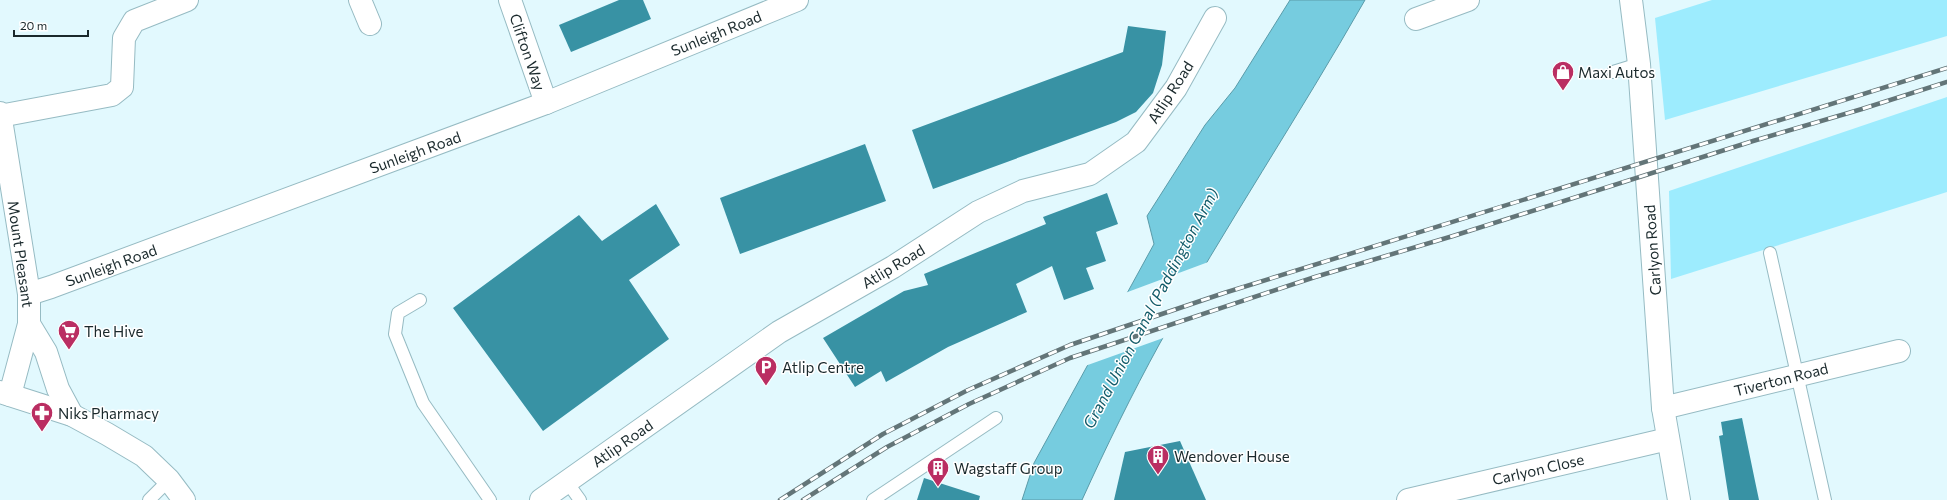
<svg xmlns="http://www.w3.org/2000/svg" width="1947" height="500" viewBox="0 0 1947 500" font-family="Commissioner,sans-serif">
	<style>
		.green { fill: #9decfe }
		.water { fill: #76ccdf; stroke: #5a9ba9 }
		.pier { fill: #e2f9fe }
		.building { fill: #3892a4 }
		.lines { fill: none; stroke-linecap: round; stroke-linejoin: round }
		.service-casing { stroke: #96bbc3; stroke-width: 14 }
		.minor-casing { stroke: #96bbc3; stroke-width: 24 }
		.tertiary-casing { stroke: #96bbc3; stroke-width: 24 }
		.primary-casing { stroke: #96bbc3; stroke-width: 24 }
		.service { stroke: #fff; stroke-width: 12 }
		.minor { stroke: #fff; stroke-width: 22 }
		.tertiary { stroke: #fff; stroke-width: 22 }
		.primary { stroke: #fff; stroke-width: 22 }
		.rail-casing { stroke: #637578; stroke-width: 4.5 }
		.rail { stroke: #fff; stroke-width: 3; stroke-dasharray: 9; stroke-linecap: butt }
		.labels { text-anchor: middle; dominant-baseline: central; stroke-width: 3; stroke-linejoin: round; paint-order: stroke }
		.street-label { font-size: 15px; fill: #1a292c; stroke: #fff }
		.poi-label { font-size: 15px; fill: #1a292c; stroke: #fff; text-anchor: start }
		.water-label { font-size: 16px; font-style: italic; fill: #135c6a; stroke: #fff }
	</style>
	<rect width="100%" height="100%" fill="#e2f9fe"/>
	<!-- green -->
	<g class="green">
		<polygon points="1712,0 1947,0 1947,36 1665,120 1655,18"/>
		<polygon points="1947,97 1947,192 1671,279 1669,191"/>
	</g>
	<!-- water -->
	<path class="water" d="M1290,0H1365C1299,116 1225,227 1160,343C1132,394 1106,447 1082,500H1022L1034,463L1154,244L1147,216L1205,125L1235,88Z"/>
	<!-- pier -->
	<polygon class="pier" points="1211,261 1166,337 1085,366 1125,293"/>
	<!-- building -->
	<g class="building">
		<polygon points="619,0 643,0 651,19 571,52 559,25"/>
		<polygon points="1128,26 1166,31 1162,65 1153,93 1136,112 1116,122 933,189 912,130 1123,52"/>
		<polygon points="865,144 886,201 740,254 720,198"/>
		<polygon points="1107,193 1118,224 1096,232 1106,261 1086,268 1094,289 1064,300 1052,266 1016,284 1027,312 948,347 886,382 881,371 855,387 823,338 904,291 928,285 924,274 1046,224 1043,217"/>
		<polygon points="656,204 680,245 629,280 669,339 543,431 453,308 579,215 602,241"/>
		<polygon points="1742,418 1755,481 1759,500 1729,500 1719,436 1723,435 1721,422"/>
		<polygon points="1180,441 1206,500 1114,500 1125,452"/>
		<polygon points="924,478 980,496 979,500 917,500"/>
	</g>
	<g class="lines">
		<!-- service casing -->
		<g class="service-casing">
			<g id="service">
				<polyline points="1613,72 1639,64"/>
				<polyline points="1770,253 1825,500"/>
				<polyline points="420,300 398,313 395,334 423,403 490,500"/>
				<polyline points="567,482 580,500"/>
				<polyline points="149,500 169,480"/>
				<polyline points="873,500 996,418"/>
			</g>
		</g>
		<!-- minor casing -->
		<g class="minor-casing">
			<g id="minor">
				<polyline points="360,0 370,24"/>
				<polyline points="510,0 546,103"/>
				<polyline points="1631,0 1639,64 1663,408 1679,500"/>
				<polyline points="1416,19 1468,0"/>
				<polyline points="0,116 112,95 122,87 124,38 134,21 187,0"/>
				<polyline points="29,294 51,287 546,103 797,0"/>
				<polyline points="1663,408 1899,351"/>
				<polyline points="541,500 779,332 893,267 978,212 1023,191 1090,174 1136,142 1176,88 1215,18"/>
				<polyline points="1408,500 1668,439"/>
			</g>
		</g>
		<!-- tertiary casing -->
		<g class="tertiary-casing">
			<g id="tertiary">
				<polyline points="0,113 29,294 29,324 10,395"/>
				<polyline points="29,324 46,352 58,389 72,415"/>
			</g>
		</g>
		<!-- primary casing -->
		<g class="primary-casing">
			<polyline id="primary" points="0,392 72,415 107,434 144,456 169,480 184,500"/>
		</g>
		<!-- service -->
		<use href="#service" class="service"/>
		<!-- minor -->
		<use href="#minor" class="minor"/>
		<!-- tertiary -->
		<use href="#tertiary" class="tertiary"/>
		<!-- primary -->
		<use href="#primary" class="primary"/>
		<!-- rail casing -->
		<g class="rail-casing">
			<g id="rail">
				<polyline points="780,500 883,434 968,390 1070,345 1224,293 1947,68"/>
				<polyline points="803,500 887,447 969,404 1070,358 1315,277 1453,236 1753,141 1862,109 1947,82"/>
			</g>
		</g>
		<!-- rail -->
		<use href="#rail" class="rail"/>
	</g>
	<!-- icons -->
	<defs>
		<g id="shop-pin" transform="scale(1.15)"><path d="M0 17L-7.5 6A9.5 9.5 0 1 1 7.5 6Z" fill="#ba2e62" stroke="#fff"/><path d="M-5-2.5h2.3a2.7 3.5 0 0 1 5.4 0H5L5.5 6h-11ZM-1.5-2.5h3a1.5 2.3 0 0 0-3 0Z" fill="#fff"/></g>
		<g id="supermarket-pin" transform="scale(1.15)"><path d="M0 17L-7.5 6A9.5 9.5 0 1 1 7.5 6Z" fill="#ba2e62" stroke="#fff"/><path d="M-6-5.5h2.5l.6 2H6L4.5 2H-2.5L-4.4-4H-6ZM-1.5 3.2a1.3 1.3 0 1 0 .1 0ZM3 3.2a1.3 1.3 0 1 0 .1 0Z" fill="#fff"/></g>
		<g id="parking-pin" transform="scale(1.15)"><path d="M0 17L-7.5 6A9.5 9.5 0 1 1 7.5 6Z" fill="#ba2e62" stroke="#fff"/><path d="M-3.5-5.5H1a3.5 3.5 0 0 1 0 7H-1V5.5H-3.5ZM-1-3.4V-.6H.8a1.4 1.4 0 0 0 0-2.8Z" fill="#fff"/></g>
		<g id="pharmacy-pin" transform="scale(1.15)"><path d="M0 17L-7.5 6A9.5 9.5 0 1 1 7.5 6Z" fill="#ba2e62" stroke="#fff"/><path d="M-2-6h4v4h4v4h-4v4h-4v-4h-4v-4h4Z" fill="#fff"/></g>
		<g id="building-pin" transform="scale(1.15)"><path d="M0 17L-7.5 6A9.5 9.5 0 1 1 7.5 6Z" fill="#ba2e62" stroke="#fff"/><path d="M-4-6H4V6H1V3H-1V6H-4ZM-2.5-4.3h1.7v1.8h-1.7ZM.8-4.3h1.7v1.8H.8ZM-2.5-1h1.7V.8h-1.7ZM.8-1h1.7V.8H.8Z" fill="#fff"/></g>
	</defs>
	<g fill-rule="evenodd">
		<use href="#shop-pin" x="1563" y="72"/>
		<use href="#supermarket-pin" x="69" y="331"/>
		<use href="#parking-pin" x="766" y="367"/>
		<use href="#pharmacy-pin" x="42" y="413"/>
		<use href="#building-pin" x="1158" y="456"/>
		<use href="#building-pin" x="938" y="468"/>
	</g>
	<g class="labels">
		<!-- street labels -->
		<g class="street-label">
			<text transform="translate(716 33) rotate(-22)">Sunleigh Road</text>
			<text transform="translate(528 52) rotate(71)">Clifton Way</text>
			<text transform="translate(1170 92) rotate(-57)">Atlip Road</text>
			<text transform="translate(415 152) rotate(-20)">Sunleigh Road</text>
			<text transform="translate(1652 250) rotate(-94)">Carlyon Road</text>
			<text transform="translate(21 254) rotate(82)">Mount Pleasant</text>
			<text transform="translate(111 265) rotate(-20)">Sunleigh Road</text>
			<text transform="translate(893 266) rotate(-31)">Atlip Road</text>
			<text transform="translate(1781 379) rotate(-14)">Tiverton Road</text>
			<text transform="translate(622 443) rotate(-35)">Atlip Road</text>
			<text transform="translate(1538 469) rotate(-13)">Carlyon Close</text>
		</g>
		<!-- poi labels -->
		<g class="poi-label">
			<text x="1578" y="72">Maxi Autos</text>
			<text x="84" y="331">The Hive</text>
			<text x="782" y="367">Atlip Centre</text>
			<text x="58" y="413">Niks Pharmacy</text>
			<text x="1174" y="456">Wendover House</text>
			<text x="954" y="468">Wagstaff Group</text>
		</g>
		<!-- water labels -->
		<g class="water-label">
			<text transform="translate(1150 308) rotate(-62)">Grand Union Canal (Paddington Arm)</text>
		</g>
	</g>
	<!-- scale -->
	<path d="M14 30v6h74v-6" fill="none" stroke="#1a292c" stroke-width="2"/>
	<text x="20" y="30" font-size="12" fill="#1a292c" stroke="#ffffff" stroke-width="3" paint-order="stroke">20 m</text>
</svg>
